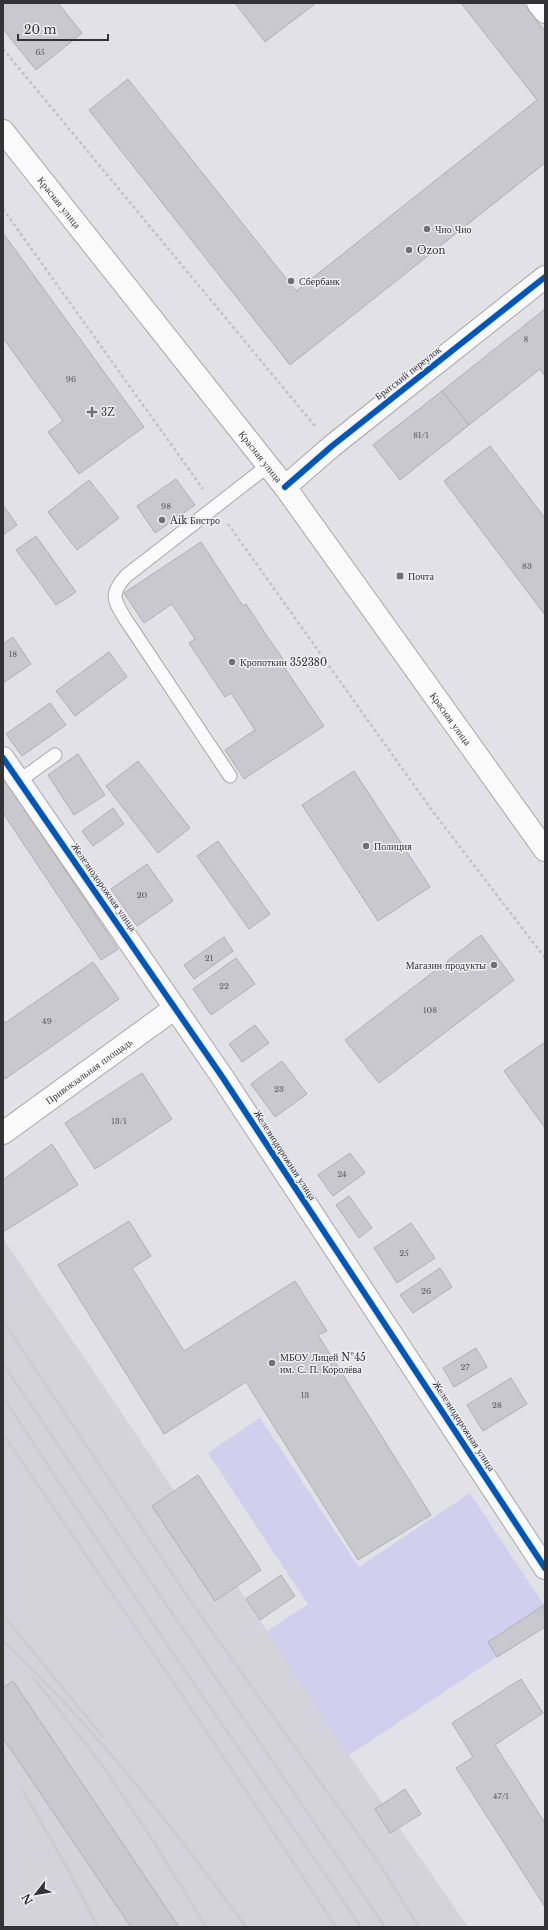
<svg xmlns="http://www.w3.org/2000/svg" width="548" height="1930" viewBox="0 0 548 1930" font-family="'Libre Baskerville',serif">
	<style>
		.built { fill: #d4d3dc }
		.green { fill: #d2ceee }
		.building { fill: #c9c8cc; stroke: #afafb2 }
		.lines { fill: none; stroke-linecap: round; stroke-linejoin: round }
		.lane-casing { stroke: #a8a7ab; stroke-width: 15 }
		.street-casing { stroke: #a8a7ab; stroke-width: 24 }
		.secondary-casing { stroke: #a8a7ab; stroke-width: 24 }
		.path { stroke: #c2c2c3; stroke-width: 2.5; stroke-dasharray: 3 3; stroke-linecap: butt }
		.lane { stroke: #fbfafb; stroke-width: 13 }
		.street { stroke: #fbfafb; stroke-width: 22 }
		.secondary { stroke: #fbfafb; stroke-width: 22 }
		.rail { stroke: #ccc; stroke-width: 3 }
		.cycleway-casing { stroke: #eeeef4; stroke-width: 8 }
		.cycleway { stroke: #0057b8; stroke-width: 6 }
		.poi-dot { fill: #707073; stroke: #eeeef4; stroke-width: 1.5 }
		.labels { text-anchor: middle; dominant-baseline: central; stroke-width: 3; stroke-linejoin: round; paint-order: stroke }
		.number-label { font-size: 8px; fill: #58585b }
		.street-label { font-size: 10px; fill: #333335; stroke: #eeeef4 }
		.poi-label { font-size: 10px; fill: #333335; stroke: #eeeef4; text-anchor: start }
	</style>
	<rect width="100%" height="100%" fill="#e2e1e6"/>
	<!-- built -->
	<polygon class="built" points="3,1238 167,1480 267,1631 309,1683 349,1755 468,1927 3,1927"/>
	<!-- green -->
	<polygon class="green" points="260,1418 359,1567 470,1493 544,1605 488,1642 497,1657 349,1755 267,1631 308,1604 208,1453"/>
	<!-- building -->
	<g class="building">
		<polygon points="3,3 58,3 82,33 36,70 3,29"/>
		<polygon points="235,3 316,3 265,42"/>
		<polygon points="461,3 523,3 545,31 545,163 290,365 89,110 128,79 296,291 537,100"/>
		<polygon points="3,233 144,427 79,474 48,432 63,421 3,338"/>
		<polygon points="545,309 545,376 540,369 469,425 442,391"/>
		<polygon points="442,391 469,425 400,480 373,445"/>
		<polygon points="490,446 545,518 545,615 444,481"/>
		<polygon points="176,479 195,505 155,533 137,506"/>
		<polygon points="89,480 119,518 77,550 48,512"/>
		<polygon points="3,505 17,525 3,535"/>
		<polygon points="36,536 76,592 56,605 16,550"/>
		<polygon points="201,542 243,606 246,604 269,639 283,659 280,661 324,726 244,779 225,750 255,730 231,693 225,697 189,643 195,639 172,604 144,623 124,593"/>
		<polygon points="13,637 31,664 3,683 3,644"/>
		<polygon points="109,652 127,677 75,716 56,691"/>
		<polygon points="50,703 66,725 22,756 6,734"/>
		<polygon points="78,754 105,795 74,815 48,775"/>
		<polygon points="138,761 190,828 158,853 106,786"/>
		<polygon points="354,771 430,887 378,921 302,805"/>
		<polygon points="3,777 118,949 101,960 3,813"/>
		<polygon points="113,808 124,824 93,846 82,831"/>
		<polygon points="218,841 270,914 249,929 197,856"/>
		<polygon points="147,864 173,901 137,926 111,889"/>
		<polygon points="481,935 514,980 379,1083 345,1040"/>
		<polygon points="224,937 233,951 194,979 184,965"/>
		<polygon points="236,958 255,984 211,1015 193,989"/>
		<polygon points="93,962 119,999 5,1079 3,1076 3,1020 5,1023"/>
		<polygon points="255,1025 269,1043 242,1062 229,1044"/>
		<polygon points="545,1042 545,1128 504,1071"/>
		<polygon points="282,1061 307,1094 275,1117 251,1084"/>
		<polygon points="142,1073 172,1119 95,1169 65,1123"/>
		<polygon points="52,1144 78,1185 3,1232 3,1180"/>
		<polygon points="350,1153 365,1173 333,1196 318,1175"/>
		<polygon points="349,1196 372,1228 359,1238 336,1205"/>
		<polygon points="129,1221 151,1256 132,1268 184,1351 295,1281 327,1331 318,1335 431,1515 358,1560 246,1382 164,1434 58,1265"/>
		<polygon points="411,1223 435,1258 397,1283 374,1248"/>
		<polygon points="440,1268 452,1287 413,1313 400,1295"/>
		<polygon points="476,1348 487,1367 454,1387 443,1368"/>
		<polygon points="511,1378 527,1404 483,1431 467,1405"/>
		<polygon points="198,1475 261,1570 215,1601 152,1506"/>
		<polygon points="281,1575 295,1596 260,1620 246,1599"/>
		<polygon points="544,1605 545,1627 497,1657 488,1642"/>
		<polygon points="521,1679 543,1713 495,1745 545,1823 545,1907 456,1768 473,1757 452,1723"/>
		<polygon points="13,1681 179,1927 131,1927 3,1738 3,1688"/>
		<polygon points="405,1789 421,1814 390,1833 375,1809"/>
	</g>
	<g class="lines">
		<!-- lane casing -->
		<g class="lane-casing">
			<g id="lane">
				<path d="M230,776L126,620C114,600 109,595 126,576L269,465"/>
				<polyline points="19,781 55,755"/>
			</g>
		</g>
		<!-- street casing -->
		<g class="street-casing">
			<g id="street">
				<polyline points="538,3 545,12"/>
				<polyline points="285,487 332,446 545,277"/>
				<polyline points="3,758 223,1078 545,1568"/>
				<path id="s1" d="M3,1133L175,1008"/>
			</g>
		</g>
		<!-- secondary casing -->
		<g class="secondary-casing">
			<g id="secondary">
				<path id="s2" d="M3,131L285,487L545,850"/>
			</g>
		</g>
		<!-- path -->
		<g class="path">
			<polyline points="3,49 315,426"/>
			<polyline points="3,209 203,489"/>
			<polyline points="228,524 431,809 545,958"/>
		</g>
		<!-- lane -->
		<use href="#lane" class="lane"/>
		<!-- street -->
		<use href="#street" class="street"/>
		<!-- secondary -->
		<use href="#secondary" class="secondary"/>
		<!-- rail -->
		<g class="rail">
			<polyline points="3,1321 200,1615 380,1865 419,1927"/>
			<polyline points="3,1364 385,1927"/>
			<polyline points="3,1397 145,1612 361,1927"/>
			<polyline points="3,1434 173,1682 336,1927"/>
			<polyline points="3,1615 102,1736"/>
			<path d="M3,1640C22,1660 42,1679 61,1699C128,1770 188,1848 246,1927"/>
			<polyline points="33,1677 102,1765 150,1836 206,1927"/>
			<polyline points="23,1791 65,1864 98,1927"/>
		</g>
		<!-- cycleway casing -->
		<g class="cycleway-casing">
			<g id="cycleway">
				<polyline points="285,487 332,446 545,277"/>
				<polyline points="3,758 223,1078 545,1568"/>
			</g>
		</g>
		<!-- cycleway -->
		<use href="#cycleway" class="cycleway"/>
	</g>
	<!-- markers -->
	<g class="poi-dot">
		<circle cx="427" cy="229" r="4"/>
		<circle cx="409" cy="250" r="4"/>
		<circle cx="291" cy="281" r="4"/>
		<path d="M90 406h4v4h4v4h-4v4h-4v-4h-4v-4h4z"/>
		<circle cx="162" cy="520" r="4"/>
		<rect x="396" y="572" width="8" height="8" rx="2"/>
		<circle cx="232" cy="662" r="4"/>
		<circle cx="366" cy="846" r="4"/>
		<circle cx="494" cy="965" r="4"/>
		<circle cx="272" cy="1363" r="4"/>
	</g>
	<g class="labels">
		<!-- number labels -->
		<g class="number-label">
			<text x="40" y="52">65</text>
			<text x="526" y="339">8</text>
			<text x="71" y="379">96</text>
			<text x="421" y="435">81/1</text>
			<text x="166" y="506">98</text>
			<text x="527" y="566">83</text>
			<text x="13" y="654">18</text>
			<text x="142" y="895">20</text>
			<text x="209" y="958">21</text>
			<text x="224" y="986">22</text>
			<text x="430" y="1010">108</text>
			<text x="47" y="1021">49</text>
			<text x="279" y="1089">23</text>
			<text x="119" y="1121">13/1</text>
			<text x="342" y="1174">24</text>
			<text x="404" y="1253">25</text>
			<text x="426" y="1291">26</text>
			<text x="465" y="1367">27</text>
			<text x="305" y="1395">13</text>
			<text x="497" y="1405">28</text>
			<text x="501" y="1796">47/1</text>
		</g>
		<!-- street labels -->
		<g class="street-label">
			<text stroke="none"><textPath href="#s2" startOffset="91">Красная улица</textPath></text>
			<text transform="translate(408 373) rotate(-38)">Братский переулок</text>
			<text stroke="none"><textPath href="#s2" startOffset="415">Красная улица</textPath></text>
			<text stroke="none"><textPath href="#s2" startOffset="739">Красная улица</textPath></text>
			<text transform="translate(104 887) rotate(55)">Железнодорожная улица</text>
			<text stroke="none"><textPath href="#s1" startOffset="106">Привокзальная площадь</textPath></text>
			<text transform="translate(285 1155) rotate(57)">Железнодорожная улица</text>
			<text transform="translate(464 1426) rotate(57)">Железнодорожная улица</text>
		</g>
		<!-- poi labels -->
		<g class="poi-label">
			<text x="435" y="229">Чио Чио</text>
			<text x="417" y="250">Ozon</text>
			<text x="299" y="281">Сбербанк</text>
			<text x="101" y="412">3Z</text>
			<text x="170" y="520">Aik Бистро</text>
			<text x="408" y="576">Почта</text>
			<text x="240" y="662">Кропоткин 352380</text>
			<text x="374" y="846">Полиция</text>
			<text x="486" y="965" text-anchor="end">Магазин продукты</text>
			<text x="280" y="1357">МБОУ Лицей №45<tspan x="280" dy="12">им. С. П. Королёва</tspan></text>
		</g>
	</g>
	<!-- border -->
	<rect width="548" height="1930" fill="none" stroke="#333335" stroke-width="8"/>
	<!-- north arrow -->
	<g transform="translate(36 1894) rotate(239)" stroke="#eeeef4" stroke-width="3" paint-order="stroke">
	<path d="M0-3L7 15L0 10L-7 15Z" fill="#333335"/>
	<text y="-6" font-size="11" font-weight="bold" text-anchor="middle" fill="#333335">N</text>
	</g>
	<!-- scale -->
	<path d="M18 34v6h90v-6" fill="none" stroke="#333335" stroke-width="2"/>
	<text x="24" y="34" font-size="12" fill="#333335" stroke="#eeeef4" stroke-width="3" paint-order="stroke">20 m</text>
</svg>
